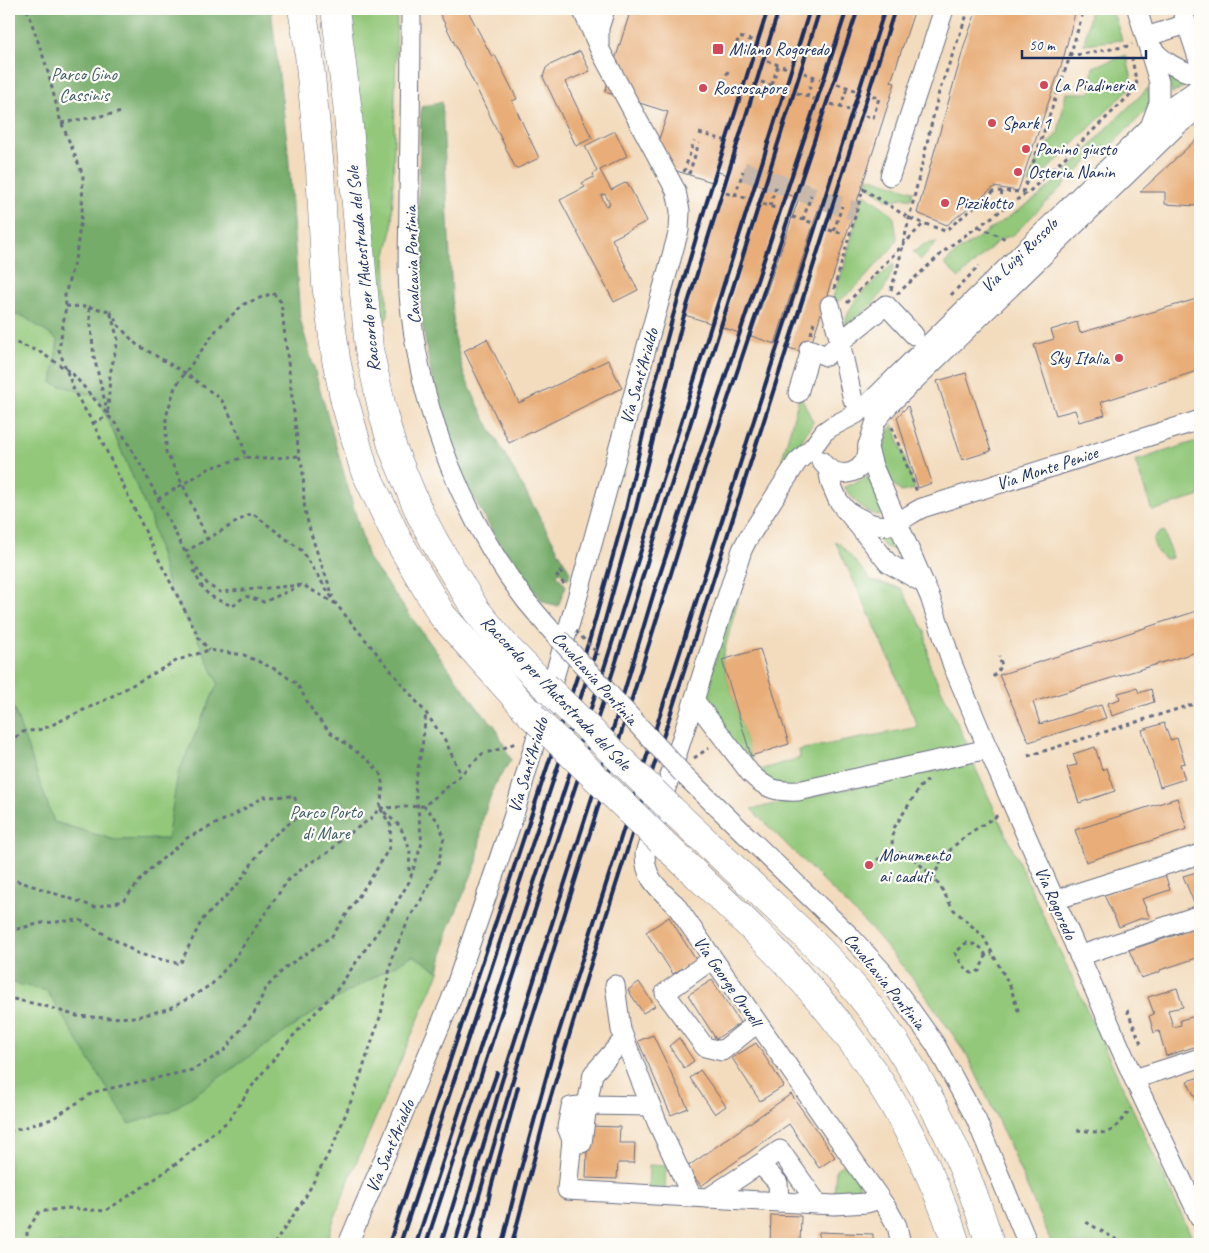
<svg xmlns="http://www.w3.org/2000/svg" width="1209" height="1253" viewBox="0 0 1209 1253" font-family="Caveat,sans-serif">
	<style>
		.green { fill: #93c87a; stroke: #577c6c }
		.forest { fill: #76ac6a; stroke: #486e64 }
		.building { fill: #e8ad78; fill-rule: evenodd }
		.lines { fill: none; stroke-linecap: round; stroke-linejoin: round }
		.minor-tunnel { stroke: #c8b9ab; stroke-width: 19; stroke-dasharray: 19 9; stroke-linecap: butt }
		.minor-casing { stroke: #676c80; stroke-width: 21 }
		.highway-casing { stroke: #676c80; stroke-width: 29 }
		.path { stroke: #676c80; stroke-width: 3; stroke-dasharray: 4 4; stroke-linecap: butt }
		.minor { stroke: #fff; stroke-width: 19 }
		.highway { stroke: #fff; stroke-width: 28 }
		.rail { stroke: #1b2f5e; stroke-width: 4 }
		.minor-bridge-casing { stroke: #676c80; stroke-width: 21; stroke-linecap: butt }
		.highway-bridge-casing { stroke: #676c80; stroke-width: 29; stroke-linecap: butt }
		.path-bridge { stroke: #676c80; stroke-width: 3; stroke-dasharray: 4 4; stroke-linecap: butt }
		.minor-bridge { stroke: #fff; stroke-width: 19 }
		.highway-bridge { stroke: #fff; stroke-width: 28 }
		.poi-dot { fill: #d1495b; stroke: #fdfcf7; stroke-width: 2 }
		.labels { text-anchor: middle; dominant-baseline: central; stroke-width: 4.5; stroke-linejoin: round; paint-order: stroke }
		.poi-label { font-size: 18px; fill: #1b2f5e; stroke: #fdfcf7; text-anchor: start }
		.park-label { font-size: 18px; fill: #3f5d66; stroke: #fdfcf7 }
		.street-label { font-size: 18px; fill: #1b2f5e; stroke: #fdfcf7 }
	</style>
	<rect width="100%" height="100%" fill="#fdfcf7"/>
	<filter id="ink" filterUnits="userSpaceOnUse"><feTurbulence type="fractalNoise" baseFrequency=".02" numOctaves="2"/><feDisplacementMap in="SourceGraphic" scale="10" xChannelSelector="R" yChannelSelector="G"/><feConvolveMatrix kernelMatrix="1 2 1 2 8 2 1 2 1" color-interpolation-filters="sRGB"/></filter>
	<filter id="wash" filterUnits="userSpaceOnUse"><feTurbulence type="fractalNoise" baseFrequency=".0096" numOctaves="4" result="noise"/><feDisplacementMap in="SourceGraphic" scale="20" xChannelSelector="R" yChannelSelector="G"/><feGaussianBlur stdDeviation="1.12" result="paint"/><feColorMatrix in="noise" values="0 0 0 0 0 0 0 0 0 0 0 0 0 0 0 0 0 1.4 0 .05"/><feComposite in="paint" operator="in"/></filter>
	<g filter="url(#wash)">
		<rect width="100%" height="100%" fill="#f3dcbe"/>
		<!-- green -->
		<g class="green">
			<polygon points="344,9 397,9 392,230 385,259 388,316 378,332"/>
			<polygon points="1091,9 1112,9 1122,40 1084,44"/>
			<polygon points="1126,55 1131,75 1129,89 1038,179 1028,185 1037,158 1058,133 1066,93 1090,93 1093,67"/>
			<polygon points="1166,70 1197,80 1172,93"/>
			<polygon points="1148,88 1151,103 1145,112 1099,157 1089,160 1013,235 999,240 959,278 944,264 957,252 1038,197 1075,163 1108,127"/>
			<path d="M868,177L913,191L911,199C900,195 896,202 887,200L866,184Z"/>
			<path d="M863,193L887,210L894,218L897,239L892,248C874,266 853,296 830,305L844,267Z"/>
			<polygon points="937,242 921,260 913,252 925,244"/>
			<path d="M893,264L894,265C885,298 870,306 845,327C846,301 876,281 893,264Z"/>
			<polygon points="9,314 23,316 58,340 53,383 98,397 150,517 170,592 195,633 218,683 178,774 168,839 115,840 54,822 10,698 9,698"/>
			<polygon points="800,394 813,422 801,442 784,460 782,459"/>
			<path d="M893,424L915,489L901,492C879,473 880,448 893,424Z"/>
			<polygon points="1200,440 1200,496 1152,511 1135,461"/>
			<path d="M867,476L879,497L885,515C866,517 855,501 844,487L856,483Z"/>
			<polygon points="1164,531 1172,558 1165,559 1157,552 1153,540 1159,533"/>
			<polygon points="873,533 895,536 903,552 885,547"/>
			<path d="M835,541L840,544L872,581L901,588L925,632L930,666L970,750L797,787C780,789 769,785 756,774L702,702L751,549L722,660L756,771L800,758L799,750L918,727L877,631Z"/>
			<polygon points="973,763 1195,1244 1052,1244 997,1118 967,1055 919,986 872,930 751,809"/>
			<polygon points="9,931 320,1008 413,955 439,972 350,1177 325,1244 9,1244"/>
			<polygon points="845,1163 860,1185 850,1198 834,1198 836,1169"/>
			<polygon points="649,1165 666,1166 665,1191 648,1191"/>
		</g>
		<!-- forest -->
		<g class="forest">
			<polygon points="9,9 271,9 288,150 300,319 368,558 477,707 495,726 511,760 494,786 483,818 477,862 448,931 439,972 413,955 320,1008 171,1111 129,1124 47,991 9,982 9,698 10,698 54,822 115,840 167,839 178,774 218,683 195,633 170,592 150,517 98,397 52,383 58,340 23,316 9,314"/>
			<polygon points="442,102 454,335 464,375 483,415 570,572 568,580 560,572 557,575 566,586 558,606 543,602 505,555 467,485 436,402 422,322 417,259 421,107"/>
		</g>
		<g id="blocks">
			<!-- building -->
			<g class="building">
				<polygon points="446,9 467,9 492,57 495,55 517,99 512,101 539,158 516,169 439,12"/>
				<polygon points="631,9 883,9 895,13 897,9 915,9 891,82 895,83 808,354 789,348 833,208 820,204 775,344 751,336 799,198 786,194 739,333 722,327 766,187 754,183 710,323 685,315 728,175 715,171 712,182 651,163 668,112 605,92"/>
				<polygon points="977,9 1076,9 1063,60 1018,191 994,187 947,225 917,213 965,43"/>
				<polygon points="580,51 590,71 565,82 592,138 576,146 543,77 546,68 550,65"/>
				<path d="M615,131L627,156L600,170L611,190L627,182L647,221L612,239L638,290L614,302L560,200L585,187L582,183L594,177L593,174L597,171L585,146ZM605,194L610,204L606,206L601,196Z"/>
				<polygon points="1200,136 1200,191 1197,191 1196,206 1165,204 1165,192 1140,192"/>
				<polygon points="1200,298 1200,370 1101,402 1105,415 1079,422 1075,410 1056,415 1034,345 1054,339 1051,330 1077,322 1080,333"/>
				<polygon points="487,339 519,403 608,360 622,388 509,443 464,351"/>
				<polygon points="966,373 991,451 962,460 937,381"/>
				<polygon points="908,406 932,483 918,488 897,417"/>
				<polygon points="1200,610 1200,651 1033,702 1040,724 1101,705 1106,718 1029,742 999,675"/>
				<polygon points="760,649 789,744 751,756 722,660"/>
				<polygon points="1137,688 1139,693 1151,689 1154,702 1112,716 1108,703 1120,699 1118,693"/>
				<polygon points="1164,723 1170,740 1177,738 1185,763 1180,764 1185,779 1160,787 1142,730"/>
				<polygon points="1095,747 1102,770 1107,768 1115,791 1079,803 1067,767 1077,765 1073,754"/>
				<polygon points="1177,798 1187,829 1086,862 1075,830"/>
				<polygon points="1200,871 1200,901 1194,903 1183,876"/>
				<polygon points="1165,874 1170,890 1142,899 1150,918 1142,918 1119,927 1104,895"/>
				<polygon points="669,917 696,960 673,974 646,932"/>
				<polygon points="1200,927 1200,957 1160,970 1160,972 1141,978 1129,950"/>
				<polygon points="712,980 740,1023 716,1039 688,995"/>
				<polygon points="639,982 655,1006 643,1013 628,990"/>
				<polygon points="1177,988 1183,1007 1168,1010 1173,1027 1181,1025 1180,1020 1200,1015 1200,1045 1166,1056 1159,1031 1154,1033 1149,1016 1154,1014 1148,997"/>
				<polygon points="653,1035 688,1108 671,1115 638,1041"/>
				<polygon points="679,1038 694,1061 684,1068 669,1046"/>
				<polygon points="756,1043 784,1086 760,1101 732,1058"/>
				<polygon points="700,1070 726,1106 715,1114 690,1078"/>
				<polygon points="1200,1077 1200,1107 1187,1081"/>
				<polygon points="791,1094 835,1157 819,1168 789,1124 701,1186 687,1167"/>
				<polygon points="588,1126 620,1127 619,1143 635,1143 634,1163 618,1163 617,1179 586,1178"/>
				<polygon points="771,1215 801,1216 800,1244 770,1244"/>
				<polygon points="819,1232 873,1234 873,1244 818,1244"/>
			</g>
		</g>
	</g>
	<g filter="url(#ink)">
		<use href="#blocks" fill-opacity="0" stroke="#676c80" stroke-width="1"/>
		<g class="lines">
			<!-- minor-tunnel -->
			<polyline class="minor-tunnel" points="743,171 857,212"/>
			<!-- minor casing -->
			<g class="minor-casing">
				<g id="minor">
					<path d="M411,9C411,72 410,135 409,197C409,236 406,276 411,314C423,417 464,520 527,602C537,614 548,627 559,639"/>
					<polyline points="1137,9 1159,82 1159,103 1151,124"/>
					<polyline points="1182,9 1199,61"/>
					<polyline points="1155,34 1187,24"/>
					<path d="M1149,43C1159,61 1181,72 1200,75"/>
					<polyline points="599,44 599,28 605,9"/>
					<polyline points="890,176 944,9"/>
					<polyline points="830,305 840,342 853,400"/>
					<polyline points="809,349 826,356 840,342 886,305 914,335"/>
					<polyline points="798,393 811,350"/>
					<polyline points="868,446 876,421 888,406 1178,125 1200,108"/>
					<polyline points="868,448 873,466 930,597 953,666 988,749 1134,1079 1200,1218"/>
					<path d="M821,461C838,484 870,473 868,445"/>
					<polyline points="828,469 831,484 838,500 888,563 923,583"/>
					<path d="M844,509C860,519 879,532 898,522C907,517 914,512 922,508L1200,420"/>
					<path d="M695,701L750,773C766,789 776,792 798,791L988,749"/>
					<polyline points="683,774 849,935 882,971 907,1005 935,1044 976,1119 1028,1244"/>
					<polyline points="1055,900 1200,854"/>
					<polyline points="1079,956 1200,915"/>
					<polyline points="714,960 707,963 665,993 705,1047 722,1051 757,1023"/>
					<polyline points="615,985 621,1030 657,1122 692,1197"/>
					<polyline points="624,1039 593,1074 587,1105 571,1107 567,1127 572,1140 582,1143 587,1105 651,1106"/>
					<polyline points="1134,1079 1200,1058"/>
					<polyline points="572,1140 567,1190 834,1205 867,1203 880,1199"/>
					<polyline points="708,1198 760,1164"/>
					<polyline points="779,1202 778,1183 760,1164 780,1150 818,1204"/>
					<polyline points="348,1244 451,1000 513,818 578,595 679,230 680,211 676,191 600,50 582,9"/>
					<path d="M901,1244L897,1226L888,1210L675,904C658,888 645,879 645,854L742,550L747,540L797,462L813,447L824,432L831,427L856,414L865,407L1167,110L1200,87"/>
				</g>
			</g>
			<!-- highway casing -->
			<g class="highway-casing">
				<g id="highway">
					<polyline points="302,9 308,44 320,169 326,284 336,359 345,402 364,469 398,540 442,615 532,716"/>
					<polyline points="335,9 347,104 369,349 384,417 393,449 420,514 436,544 476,610 508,649 545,686"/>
					<path d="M671,809C705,841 739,873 773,905C794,925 815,944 835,966C907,1044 960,1143 990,1244"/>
					<path d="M661,841C723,901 790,959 842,1028C890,1090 933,1169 956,1244"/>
				</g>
			</g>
			<!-- path -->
			<g class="path">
				<polyline points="27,9 46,65 60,119 83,175 82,212 76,255 65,295 66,306 59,350 75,393 93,423 161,564 199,638 209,650"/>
				<polyline points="734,51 739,37 755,41"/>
				<polyline points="1070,56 1084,9"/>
				<polyline points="767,61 787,68"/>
				<polyline points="728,71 723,85 739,90"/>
				<polyline points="804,73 820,79"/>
				<polyline points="761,82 781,88"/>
				<polyline points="837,84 855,90"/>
				<polyline points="772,85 778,65"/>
				<polyline points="797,93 814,99"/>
				<polyline points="807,97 813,77"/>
				<polyline points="831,104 849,110"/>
				<polyline points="840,108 847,88"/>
				<polyline points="865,116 873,118 879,98 871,95"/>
				<polyline points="61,123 123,112"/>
				<polyline points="699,133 724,140"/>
				<polyline points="684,172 694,141"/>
				<polyline points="689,174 699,143"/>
				<polyline points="726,193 746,198"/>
				<polyline points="735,196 743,171"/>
				<polyline points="1000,203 1002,191"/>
				<polyline points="763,204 778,209"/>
				<polyline points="770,206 777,183"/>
				<polyline points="792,217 814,223"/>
				<polyline points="803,220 811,195"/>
				<polyline points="979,227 1006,239"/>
				<polyline points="829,230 841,233"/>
				<polyline points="834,231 842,206"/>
				<polyline points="834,289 863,189 909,218 945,231 994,191 1023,192 1070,56 1129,46 1132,44"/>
				<polyline points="891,290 897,270 939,92 969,9"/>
				<polyline points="897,294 950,246 1031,190 1132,93 1137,85 1132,59"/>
				<polyline points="951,295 979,266"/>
				<polyline points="847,303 924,223"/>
				<polyline points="66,306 89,307 94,357 108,414"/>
				<polyline points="89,307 110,311 118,340 110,374 108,410"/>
				<polyline points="110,311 118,325 136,344 185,373 221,399 231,417 242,442 245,457 262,459 299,456 281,302 273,293 244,304 217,329 175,387 166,417 166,452 183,485 207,539"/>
				<polyline points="811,334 814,322"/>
				<polyline points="9,340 40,352 72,373 119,428 143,469 185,552 208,585 220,592 303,585 336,604"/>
				<polyline points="93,423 108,416"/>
				<polyline points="892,427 917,492"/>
				<path d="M299,456C306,473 302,492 305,510C311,539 323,568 333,596"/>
				<polyline points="158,499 210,468 245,457"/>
				<polyline points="185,552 252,513 301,550 336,604 426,713 445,740 460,773"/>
				<path d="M194,570C204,595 209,597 233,606L245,596L264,602L300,586"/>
				<polyline points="564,584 556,575 560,572 565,577"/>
				<polyline points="993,677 1002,666 999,656"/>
				<polyline points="9,742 23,732 43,729 105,700 178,660 209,650 244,655 277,670 297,684 315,715 330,732 369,761 380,773 383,786 380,808 370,819 343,838 329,852 308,864 288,880 234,959 212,984 193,996 168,1009 137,1017 105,1018 77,1016 45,1006 9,998"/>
				<polyline points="1028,756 1200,702"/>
				<polyline points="694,758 709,748"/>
				<polyline points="380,808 424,806 450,785 482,754 504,748 517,742"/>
				<polyline points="384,812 400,826 410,850 409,874"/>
				<polyline points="891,852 900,853 914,859 927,871 940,886 953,909 983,936 1010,986 1019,1013"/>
				<polyline points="877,860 891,852 894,828 920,787 928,780"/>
				<polyline points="9,878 95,907 123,901 148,871 187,838 234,815 264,797 294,796 301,814 266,842 239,883 202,920 180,964 139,954 80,920 42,923 17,929 9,928"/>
				<path d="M934,879C941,848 974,830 1000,814"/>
				<path d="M986,956C982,946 976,944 966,943L955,953L963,966L971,973L979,971L986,956L992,954"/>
				<polyline points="1127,1010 1142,1046"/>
				<polyline points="1077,1130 1106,1133 1114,1129 1131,1109"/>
				<polyline points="9,1132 52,1119 94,1092 192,1070 223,1052 254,1013 266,988 286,967 332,936 375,872 389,848 391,826 380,808"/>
				<polyline points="1086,1222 1124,1244"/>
				<polyline points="27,1244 27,1231 39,1212 67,1208 105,1211 152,1181 177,1163 228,1121 255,1082 293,1036 336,991 390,914 409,882 422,843 415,784 422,747 426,713"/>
				<polyline points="274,1244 305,1198 334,1143 357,1086 381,1014 392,957 410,917 421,900 438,865 444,837 438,821 424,806"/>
			</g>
			<!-- minor -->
			<use href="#minor" class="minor"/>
			<!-- highway -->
			<use href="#highway" class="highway"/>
			<!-- rail -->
			<g class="rail">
				<polyline points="389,1244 590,638 626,509 652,395 673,316 707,201 768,9"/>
				<polyline points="400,1244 598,645 635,512 683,319 779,9"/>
				<polyline points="416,1244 608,656 810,9"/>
				<polyline points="426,1244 615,665 820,9"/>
				<polyline points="441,1244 469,1153 497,1073"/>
				<polyline points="455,1244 501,1084 601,769 654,592 847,9"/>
				<polyline points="465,1244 511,1086 688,519 858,9"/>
				<polyline points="479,1244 491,1188 518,1087"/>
				<polyline points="502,1244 517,1183 557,1038 885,9"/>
				<polyline points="512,1244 546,1113 587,976 895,9"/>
			</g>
			<!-- minor-bridge casing -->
			<g class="minor-bridge-casing">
				<polyline id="minor-bridge" points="559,639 683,774"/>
			</g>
			<!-- highway-bridge casing -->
			<g class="highway-bridge-casing">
				<g id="highway-bridge">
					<polyline points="545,686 671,809"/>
					<polyline points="532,716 661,841"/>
				</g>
			</g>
			<!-- path-bridge -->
			<polyline class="path-bridge" points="576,631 599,655"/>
			<!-- minor-bridge -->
			<use href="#minor-bridge" class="minor-bridge"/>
			<!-- highway-bridge -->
			<use href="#highway-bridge" class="highway-bridge"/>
		</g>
	</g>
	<!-- markers -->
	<g class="poi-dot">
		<rect x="712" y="43" width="12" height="12" rx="2.5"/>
		<circle cx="1044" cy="85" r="5"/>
		<circle cx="703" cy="88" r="5"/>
		<circle cx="992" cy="123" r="5"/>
		<circle cx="1026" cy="149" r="5"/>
		<circle cx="1018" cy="172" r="5"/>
		<circle cx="945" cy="203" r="5"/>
		<circle cx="1119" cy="358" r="5"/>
		<circle cx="869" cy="865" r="5"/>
	</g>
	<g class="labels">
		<!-- poi labels -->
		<g class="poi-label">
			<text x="729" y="49">Milano Rogoredo</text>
			<text x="1054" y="85">La Piadineria</text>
			<text x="713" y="88">Rossosapore</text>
			<text x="1002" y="123">Spark 1</text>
			<text x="1036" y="149">Panino giusto</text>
			<text x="1028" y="172">Osteria Nanìn</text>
			<text x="955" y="203">Pizzikotto</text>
			<text x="1109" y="358" text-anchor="end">Sky Italia</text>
			<text x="879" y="855">Monumento<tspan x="879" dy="21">ai caduti</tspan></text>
		</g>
		<!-- park labels -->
		<g class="park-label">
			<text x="84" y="74">Parco Gino<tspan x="84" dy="21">Cassinis</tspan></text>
			<text x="326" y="812">Parco Porto<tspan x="326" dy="21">di Mare</tspan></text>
		</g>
		<!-- street labels -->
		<g class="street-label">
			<text transform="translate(1019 255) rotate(-44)">Via Luigi Russolo</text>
			<text transform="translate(412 265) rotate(-92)">Cavalcavia Pontinia</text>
			<text transform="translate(363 269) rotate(-96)">Raccordo per l'Autostrada del Sole</text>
			<text transform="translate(639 376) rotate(-74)">Via Sant'Arialdo</text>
			<text transform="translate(1047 468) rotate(-18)">Via Monte Penice</text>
			<text transform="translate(595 678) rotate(48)">Cavalcavia Pontinia</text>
			<text transform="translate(556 693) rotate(46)">Raccordo per l'Autostrada del Sole</text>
			<text transform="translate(528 765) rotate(-73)">Via Sant'Arialdo</text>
			<text transform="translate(1056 903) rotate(66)">Via Rogoredo</text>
			<text transform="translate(728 981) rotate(55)">Via George Orwell</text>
			<text transform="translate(885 981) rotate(51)">Cavalcavia Pontinia</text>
			<text transform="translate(390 1146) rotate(-67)">Via Sant'Arialdo</text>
		</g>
	</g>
	<!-- margin -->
	<rect width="1209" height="1253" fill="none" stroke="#fdfcf7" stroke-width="30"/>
	<!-- scale -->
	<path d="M1022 50v8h124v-8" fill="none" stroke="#1b2f5e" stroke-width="2.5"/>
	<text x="1029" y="50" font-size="15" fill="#1b2f5e" stroke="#fdfcf7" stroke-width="4" paint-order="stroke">50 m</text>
</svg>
